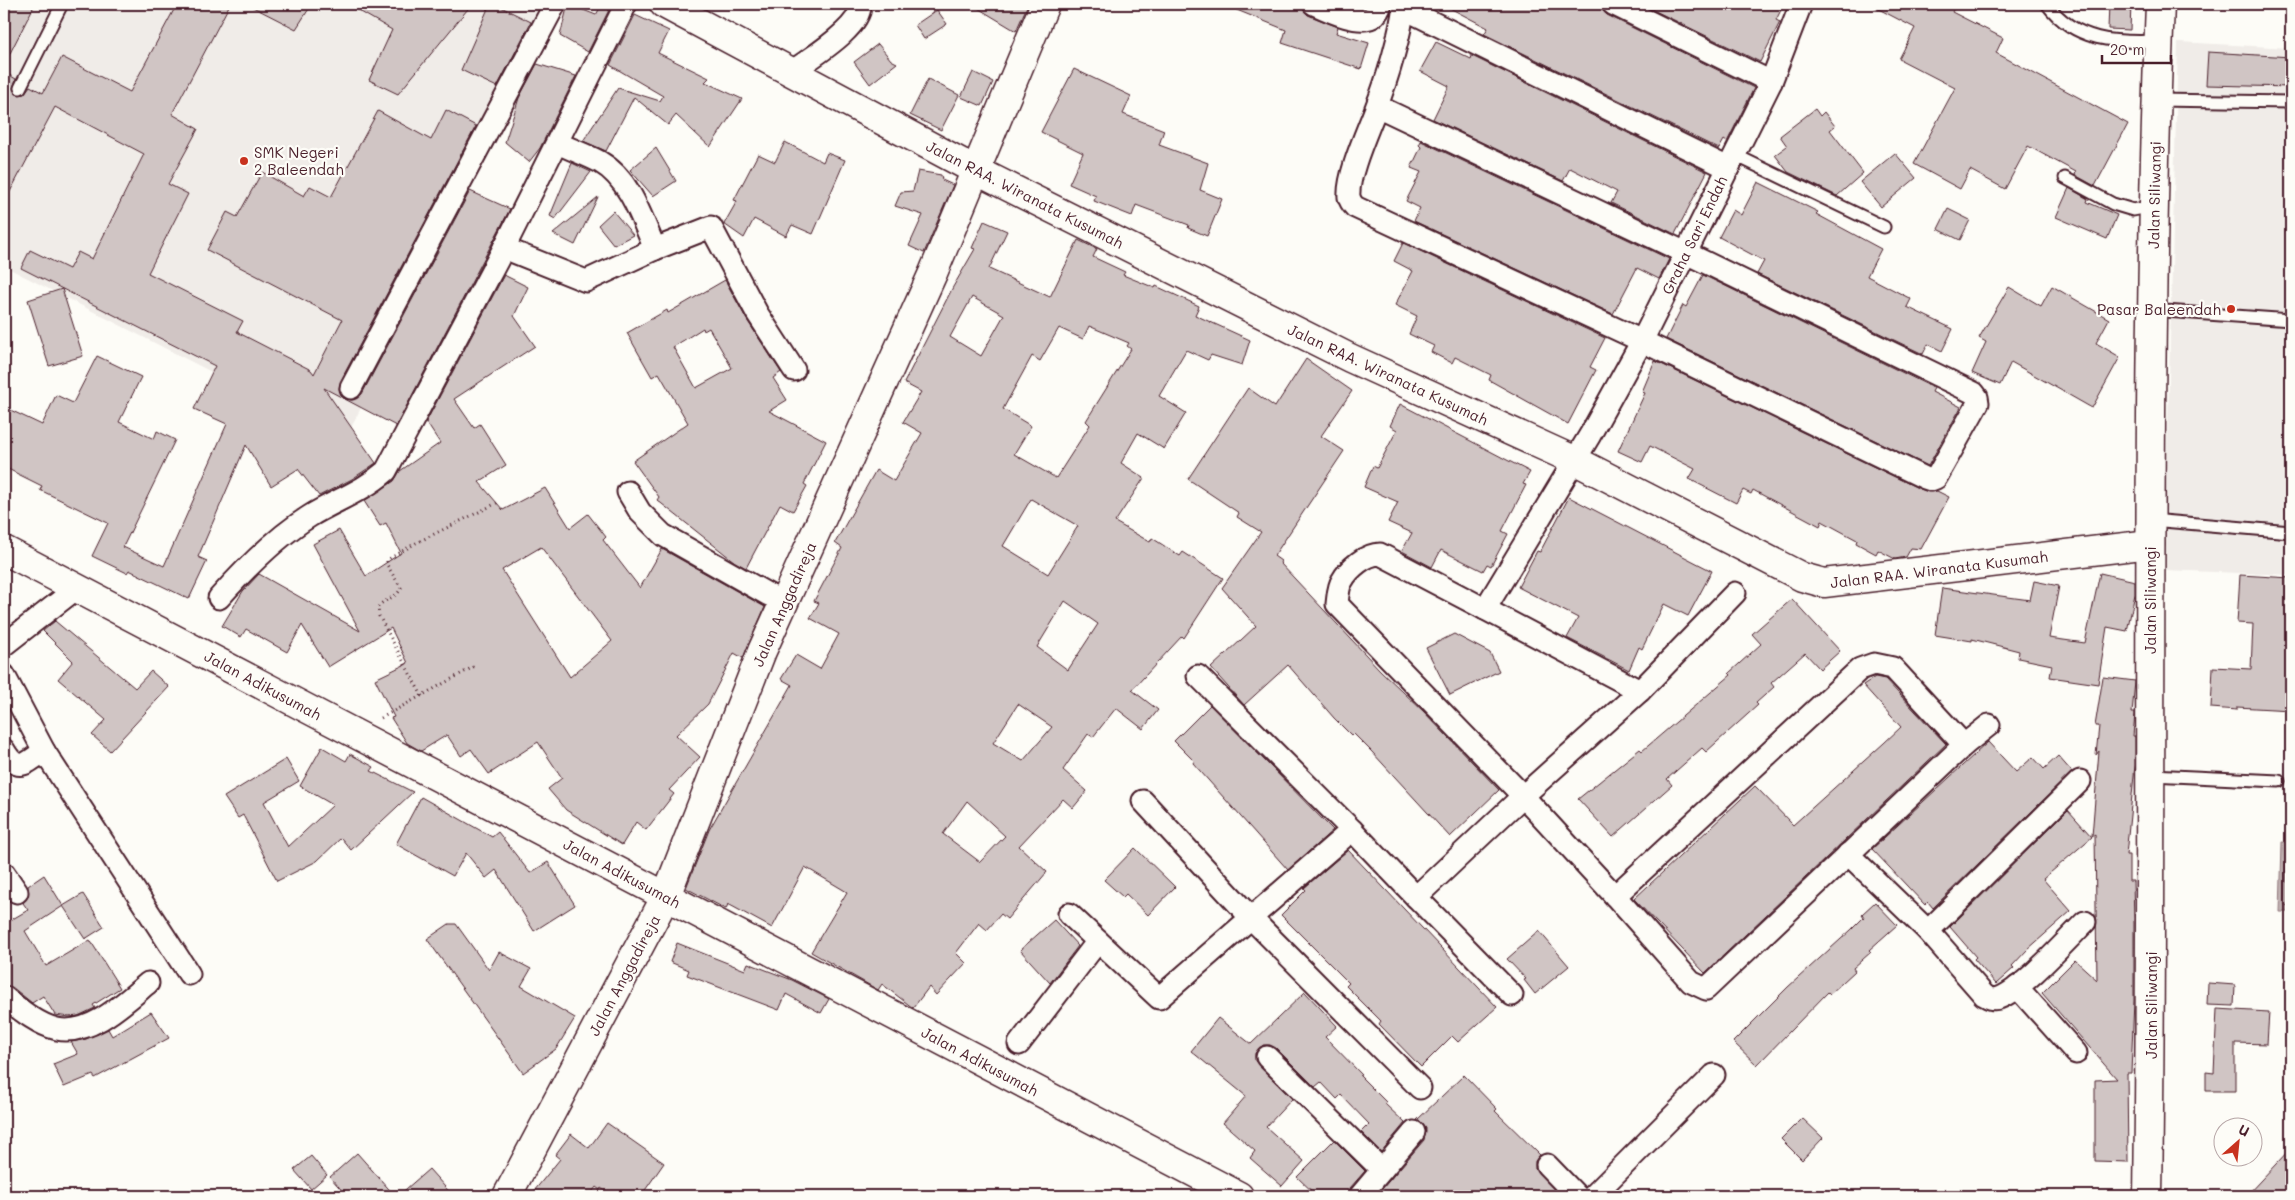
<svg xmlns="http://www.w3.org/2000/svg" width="2295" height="1200" viewBox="0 0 2295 1200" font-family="Mali,sans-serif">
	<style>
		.built { fill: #f0ece8 }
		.water { fill: #c0b1b1; stroke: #91777b }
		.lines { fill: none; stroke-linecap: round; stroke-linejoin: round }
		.shore { stroke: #795961; stroke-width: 1 }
		.building { fill: #d0c5c4; stroke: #4a1f2b; fill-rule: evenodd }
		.service-casing { stroke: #4a1f2b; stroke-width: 15 }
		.minor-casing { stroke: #4a1f2b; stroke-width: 25 }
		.secondary-casing { stroke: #4a1f2b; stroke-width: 31 }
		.path { stroke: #4a1f2b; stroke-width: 3; stroke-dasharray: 1 4; stroke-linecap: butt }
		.service { stroke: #fdfcf7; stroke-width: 11 }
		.minor { stroke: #fdfcf7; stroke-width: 21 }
		.secondary { stroke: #fdfcf7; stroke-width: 28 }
		.poi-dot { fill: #c8321e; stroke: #fdfcf7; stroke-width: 2 }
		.labels { text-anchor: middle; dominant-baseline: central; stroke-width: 4.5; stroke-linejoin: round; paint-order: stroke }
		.poi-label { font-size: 15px; fill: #4a1f2b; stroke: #fdfcf7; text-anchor: start }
		.street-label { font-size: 15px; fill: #4a1f2b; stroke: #fdfcf7 }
	</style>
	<rect width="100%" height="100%" fill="#fdfcf7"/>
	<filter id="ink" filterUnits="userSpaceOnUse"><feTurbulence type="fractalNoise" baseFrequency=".02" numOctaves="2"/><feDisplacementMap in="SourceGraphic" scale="10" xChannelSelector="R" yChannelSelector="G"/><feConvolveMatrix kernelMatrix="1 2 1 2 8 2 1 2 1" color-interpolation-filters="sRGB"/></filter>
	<g filter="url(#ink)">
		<!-- built -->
		<g class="built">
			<polygon points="4,4 561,4 345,440 4,266"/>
			<polygon points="2178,42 2291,48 2291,575 2164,570"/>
		</g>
		<!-- water -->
		<polygon class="water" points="2282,842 2291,843 2291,912 2280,912"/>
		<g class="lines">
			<!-- shore -->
			<polyline class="shore" points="2291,848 2287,850 2285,905 2291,907"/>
		</g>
		<!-- building -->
		<g class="building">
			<polygon points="4,4 35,4 4,65"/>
			<polygon points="177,4 230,4 172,114 198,129 168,184 188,194 148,273 243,321 237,332 311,370 314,374 342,320 207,250 227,212 237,217 262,172 304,196 310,186 331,197 378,111 431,140 446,110 476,126 340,382 339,389 345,399 352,400 362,394 470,191 510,209 396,426 324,388 376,463 352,479 319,496 298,469 271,486 246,445 198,557 207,561 189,599 129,570 127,573 92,556 108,523 40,490 42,486 4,467 4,407 42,425 56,395 73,403 97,356 141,377 119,422 154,439 157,431 175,440 123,547 164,566 227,424 194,409 215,366 21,268 30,250 69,269 78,252 92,259 144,154 55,107 4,203 4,72 16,79 13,88 16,94 24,94 30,86 43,93 62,57 130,92"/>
			<polygon points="247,4 312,4 296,29"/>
			<polygon points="347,4 472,4 398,94 369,80 392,30"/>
			<polygon points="490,4 495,4 531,22 497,87 461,70"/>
			<polygon points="568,4 596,15 602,4 612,4 588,52 560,36"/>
			<polygon points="971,4 1028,4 1016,31"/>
			<polygon points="1222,4 1302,4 1304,11 1308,15 1338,27 1336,33 1369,43 1361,69 1282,43 1286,30"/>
			<polygon points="1442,4 1601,4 1602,10 1607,15 1754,88 1727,142 1724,140 1719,149 1484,34 1488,28"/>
			<polygon points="1641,4 1784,4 1776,20 1780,22 1760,62"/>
			<polygon points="1869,4 1956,4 1952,12 2003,38 1996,53 2128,124 2095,186 2075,175 2076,172 2028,146 2005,189 1970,170 1960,189 1914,164 1955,88 1899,59 1915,28"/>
			<polygon points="2109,4 2131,4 2130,30 2108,29"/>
			<polygon points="937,10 947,24 924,39 915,25"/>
			<polygon points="635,15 669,31 658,53 709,78 705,82 742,99 710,147 676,115 668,125 634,97 606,151 583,141 618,88 660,101 663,96 610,65"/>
			<polygon points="1436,42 1471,59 1472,56 1707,172 1675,234 1611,203 1617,192 1570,168 1563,181 1433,119 1449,86 1420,71"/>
			<polygon points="878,44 891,60 897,63 870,84 854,62"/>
			<polygon points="2208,52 2291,57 2291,87 2206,85"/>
			<polygon points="537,64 576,76 540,148 529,162 505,142 519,98"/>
			<polygon points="1074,69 1131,96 1123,114 1164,130 1159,145 1208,163 1200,190 1222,199 1207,236 1188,228 1189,225 1136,205 1132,216 1094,201 1096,196 1069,184 1083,153 1041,132"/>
			<polygon points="973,72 993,82 982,106 961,97"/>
			<polygon points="928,79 959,95 941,130 910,115"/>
			<polygon points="1815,109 1820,116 1824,112 1835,126 1830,130 1863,173 1837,196 1788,172 1775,155 1787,146 1780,136"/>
			<polygon points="1421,141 1669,259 1659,279 1637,268 1613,314 1414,221 1420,208 1406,201 1421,172 1411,168 1421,147 1419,145"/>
			<polygon points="785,142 823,162 827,153 845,160 813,234 792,225 786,236 754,219 744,238 724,224 737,201 734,200 758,154 775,162"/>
			<polygon points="656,148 676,181 653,196 630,170"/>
			<polygon points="1895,153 1916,178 1881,207 1860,182"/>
			<polygon points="572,163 591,172 555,219 550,216"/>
			<polygon points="918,171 941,175 942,180 953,185 924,253 909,246 923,215 895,206 901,192 913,191"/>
			<polygon points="1758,182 1818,212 1816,214 1881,249 1867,276 1911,299 1907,307 1953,329 1942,351 1928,344 1923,354 1757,274 1764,261 1719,237 1733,210 1741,215"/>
			<polygon points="2069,188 2088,199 2087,202 2117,215 2107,239 2056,217"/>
			<polygon points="598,197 575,245 553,234"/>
			<polygon points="1948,209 1970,220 1960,240 1938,229"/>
			<polygon points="613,211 633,235 614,245 598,225"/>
			<path d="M984,221L1007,231L989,269L1050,297L1078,240L1097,249L1093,257L1125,272L1123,275L1155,288L1156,286L1199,306L1195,315L1250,340L1242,365L1211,355L1208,360L1186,350L1159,396L1186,413L1164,449L1138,433L1121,463L1144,478L1115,522L1150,542L1152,538L1180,556L1183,552L1223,578L1184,638L1182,636L1132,690L1158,710L1143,729L1116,708L1093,737L1088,734L1063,770L1087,791L1073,808L1063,799L1019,846L1047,872L1007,919L1001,914L987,930L979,923L956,953L966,963L936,995L929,987L913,1008L882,984L878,990L811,952L847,892L805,867L772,928L728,904L726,909L686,888L709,830L792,685L781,679L796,655L820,669L839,634L810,618L819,603L814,601L842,548L835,543L876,470L894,481L922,433L903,422L921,392L904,383L953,287L975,249L972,248ZM972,297L1004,315L981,356L950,337ZM1089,326L1129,343L1127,346L1131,349L1086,421L1090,425L1056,478L1014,454L1031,426L1003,409L1032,356L1040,361L1059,328L1083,339ZM1031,499L1078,526L1048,574L1003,546ZM1065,601L1098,624L1068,670L1037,647ZM1018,704L1052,727L1023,761L993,743ZM967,801L1005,836L980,862L943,834Z"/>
			<polygon points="1403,243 1605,338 1590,367 1596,370 1568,424 1489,380 1491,375 1455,357 1452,363 1431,352 1434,346 1409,334 1417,316 1395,305 1413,271 1394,261"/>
			<path d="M504,275L528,287L514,316L535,346L454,399L474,428L480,424L506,465L479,482L503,510L545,488L570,528L588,514L606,537L603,540L640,588L662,549L765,607L743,658L734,653L708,704L676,735L700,757L669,790L674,794L646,830L636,822L622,845L566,810L548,789L562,778L538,742L489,774L471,749L461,756L447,735L421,751L407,743L391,718L394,717L375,679L408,663L391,628L328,667L302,625L287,652L246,629L241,637L222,626L243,591L259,574L360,631L313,544L339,530L366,576L401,553L386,523L380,526L364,501L394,481L400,471L440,443L426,422ZM541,547L612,641L570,677L502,570Z"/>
			<polygon points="1703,275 1934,388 1932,392 1961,407 1928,466 1666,339 1683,305 1686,307"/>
			<path d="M725,280L747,320L781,372L773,378L787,400L769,411L826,441L804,484L807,486L793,511L780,504L746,568L735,562L657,500L659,497L633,461L688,423L659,373L652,377L627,333L667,310L668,313ZM703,328L704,331L709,328L732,368L696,388L673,347Z"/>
			<polygon points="2052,286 2109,319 2096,343 2120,357 2092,408 2011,362 2000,385 1972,373 1986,342 1979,338 2009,287 2041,306"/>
			<polygon points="62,289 83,356 49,366 28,300"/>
			<polygon points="1306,359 1352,391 1321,436 1344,451 1274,556 1281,561 1280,563 1380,670 1423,711 1499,790 1450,837 1372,752 1353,733 1351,735 1334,718 1288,665 1244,705 1211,668 1256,626 1222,588 1261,532 1237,517 1239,513 1188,479 1248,388 1275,407"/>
			<polygon points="1655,361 1920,489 1928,492 1937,491 1949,497 1921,549 1911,548 1906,557 1895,559 1878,550 1876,554 1856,543 1857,540 1822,521 1820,526 1753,490 1751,494 1743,490 1736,503 1689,479 1695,469 1650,446 1642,462 1618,451 1645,393 1642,392"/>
			<polygon points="1400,404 1530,472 1523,484 1526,485 1502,531 1508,534 1491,566 1487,564 1483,571 1441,550 1432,567 1402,551 1412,533 1388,522 1398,502 1364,487 1373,466 1377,468 1397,430 1390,426"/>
			<polygon points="1569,497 1712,571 1688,616 1664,604 1642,649 1639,647 1629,670 1567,638 1578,618 1518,587 1537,551 1540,552"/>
			<polygon points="2100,573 2135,581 2135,594 2127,631 2107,627 2098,684 2050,677 2052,665 2018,658 2019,651 1972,639 1972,641 1935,635 1942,588 2030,600 2034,581 2059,586 2049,638 2085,643"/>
			<polygon points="2240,575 2291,578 2291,710 2237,707 2237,710 2211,708 2213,667 2251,669 2253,624 2237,623"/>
			<polygon points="1792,599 1840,651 1820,669 1805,653 1771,683 1774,687 1756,703 1758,705 1706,752 1702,748 1667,779 1672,785 1613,837 1578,799 1640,749 1642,751 1731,675 1729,673 1761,644 1752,634"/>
			<polygon points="55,621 135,688 151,671 169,687 110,751 92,735 106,720 58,679 73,661 43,631"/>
			<polygon points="1454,634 1490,653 1499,671 1450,695 1426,648"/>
			<polygon points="1875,677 1885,679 1946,744 1705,973 1634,899 1755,786 1793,825 1884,743 1901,727 1863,685"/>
			<polygon points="2103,677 2135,681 2132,713 2135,713 2133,736 2135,736 2135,765 2126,855 2129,855 2129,881 2133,881 2134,923 2134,1000 2131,1073 2127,1073 2128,1162 2095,1161 2095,1080 2117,1079 2042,993 2075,960 2097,980 2095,834 2092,836 2099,751 2096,755 2099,726 2095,726"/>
			<polygon points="1210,705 1333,830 1288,870 1193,763 1194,761 1174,741"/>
			<polygon points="1988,742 2016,772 2033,757 2044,769 2058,756 2072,772 1933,908 1928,902 1925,905 1872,849"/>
			<polygon points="322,747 346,761 350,754 374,767 371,771 413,792 351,850 341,838 317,861 277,881 243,815 238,818 224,797 286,759 299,781 264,802 288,847 333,805 300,786"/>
			<polygon points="421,797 492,837 498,832 530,873 548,862 575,905 534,931 496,870 486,878 466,853 453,876 396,844"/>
			<polygon points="2068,810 2092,837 2043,879 2071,911 2027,950 2012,966 2014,968 1996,984 1974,959 1976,957 1950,927"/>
			<polygon points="1135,848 1175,887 1148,915 1126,894 1123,897 1104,880"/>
			<polygon points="1348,850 1497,1007 1458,1042 1452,1036 1421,1067 1379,1024 1381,1021 1346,986 1349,983 1281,915 1306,890 1304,888"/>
			<polygon points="44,875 63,906 25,931 46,966 90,940 120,988 93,1005 95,1008 78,1016 69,1017 55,1015 43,996 32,1003 12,987 4,985 4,924 28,910 23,903 28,897 28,886"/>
			<polygon points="83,894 104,927 85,939 63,906"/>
			<polygon points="1875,902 1897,925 1869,950 1871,952 1853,968 1855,971 1830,994 1828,992 1757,1065 1733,1042 1788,987 1851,930 1864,917 1862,914"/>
			<polygon points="1054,920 1078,946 1050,983 1020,950"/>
			<polygon points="449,924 456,924 489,970 499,952 531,969 521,986 575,1018 556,1049 523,1073 427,939"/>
			<polygon points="1539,931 1569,966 1535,994 1524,980 1526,979 1507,959"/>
			<polygon points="677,943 745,970 748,963 792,980 829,999 821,1013 786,994 779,1010 687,975 689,970 670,962"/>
			<polygon points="2208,983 2235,985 2234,1006 2207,1005"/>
			<polygon points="1305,992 1337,1026 1325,1037 1362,1075 1360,1076 1386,1102 1385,1104 1405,1123 1381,1152 1361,1132 1369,1124 1341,1095 1337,1099 1321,1082 1315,1087 1276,1048 1270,1045 1263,1045 1255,1053 1255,1061 1292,1099 1266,1127 1304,1161 1282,1186 1250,1158 1255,1151 1223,1123 1246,1096 1191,1051 1218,1018 1251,1044"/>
			<polygon points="2217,1009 2269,1012 2267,1044 2235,1043 2235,1091 2206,1091 2206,1072 2214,1073"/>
			<polygon points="151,1012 169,1038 95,1078 93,1075 64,1087 53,1064 78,1054 71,1042 86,1039 108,1029 112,1036"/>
			<polygon points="1464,1075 1497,1109 1495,1111 1540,1155 1535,1161 1535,1168 1560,1196 1376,1196 1424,1140 1426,1128 1417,1120"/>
			<polygon points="1802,1118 1823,1138 1802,1160 1781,1139"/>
			<polygon points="607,1123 664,1163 641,1196 612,1196 601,1188 600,1190 596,1187 589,1196 530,1196 560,1159 555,1155 571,1134 589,1148"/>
			<polygon points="1334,1140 1365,1171 1350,1188 1348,1196 1317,1196 1297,1177"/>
			<polygon points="2291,1148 2291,1196 2246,1196"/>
			<polygon points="357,1153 395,1196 347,1196 330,1177"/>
			<polygon points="311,1156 327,1175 311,1189 294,1170"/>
			<polygon points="429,1169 453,1196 398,1196"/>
		</g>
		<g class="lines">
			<!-- service casing -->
			<g class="service-casing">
				<g id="service">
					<path d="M2047,4C2075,42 2116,43 2159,41"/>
					<polyline points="20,88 62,4"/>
					<polyline points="2157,100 2291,102"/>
					<polyline points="1733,154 1884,227"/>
					<polyline points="2065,178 2113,204 2133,210 2154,206"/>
					<polyline points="2151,310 2291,320"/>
					<polyline points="2151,520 2291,532"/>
					<polyline points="2151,775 2279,781"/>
				</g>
			</g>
			<!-- minor casing -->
			<g class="minor-casing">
				<g id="minor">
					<path d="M1314,4C1327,10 1362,27 1375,15C1378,12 1380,7 1381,4"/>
					<polyline points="1613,4 1771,82"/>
					<polyline points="1801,4 1771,82 1642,341 1590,435 1485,609 1640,691 1523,796 1615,896 1691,982 1706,989 1964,745"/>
					<polyline points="1403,8 1728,168"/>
					<path d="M793,71C810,58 863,27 860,4"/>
					<path d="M1377,106L1686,253L1974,393L1977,397L1978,403L1936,478L1931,480L1925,478L1642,341L1355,207C1352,204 1350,201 1349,197C1347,175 1368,130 1376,108C1387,80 1401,34 1404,4"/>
					<path d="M558,143C572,150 587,155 600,162C630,179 642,219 655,249"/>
					<polyline points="504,248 586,281 655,249 711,227 757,313 794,370"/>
					<polyline points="351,388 555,4"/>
					<polyline points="628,492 640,512 663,535 769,595 784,602"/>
					<path d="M219,598C244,570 278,536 310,516C336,500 362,492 386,471L504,248L626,4"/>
					<polyline points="4,645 77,588"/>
					<polyline points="4,675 44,751"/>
					<polyline points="1198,676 1352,830"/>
					<polyline points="1640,691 1735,593"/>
					<path d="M4,750C18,774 25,764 44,751L189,974"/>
					<polyline points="1143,801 1251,918 1420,1088"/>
					<path d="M1848,854L1928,931L1984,995C1989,998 1993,1000 1999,998C2023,989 2065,942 2085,922"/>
					<polyline points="4,873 17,892"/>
					<polyline points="1615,896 1860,669 1874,664 1893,668 1964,745 1989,725"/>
					<polyline points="1416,897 1512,995"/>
					<path d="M1069,914L1159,998L1352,830L1416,897L1523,796L1337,604C1338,597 1338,587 1342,581C1349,568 1366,554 1380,554L1485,609"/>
					<polyline points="1928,931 2080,781"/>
					<polyline points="2017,987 2076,1053"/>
					<path d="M4,997C18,1008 38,1025 57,1029C90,1036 124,1003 148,983"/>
					<polyline points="1019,1044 1098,941"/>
					<polyline points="1267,1057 1382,1170"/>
					<polyline points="1547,1165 1577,1196"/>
					<polyline points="1360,1196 1414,1132"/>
					<polyline points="1593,1196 1714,1075"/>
				</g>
			</g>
			<!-- secondary casing -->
			<g class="secondary-casing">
				<g id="secondary">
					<polyline points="664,4 975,170 1350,358 1574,460 1802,577 1824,583 2150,544"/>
					<polyline points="4,550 1239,1196"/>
					<polyline points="507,1196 666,896 762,651 933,273 1045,4"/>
					<path d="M2148,1196C2154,799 2144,401 2160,4"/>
				</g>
			</g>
			<!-- path -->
			<g class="path">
				<path d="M422,696L379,616L378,607C384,599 397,598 401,588L387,565V560L416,543L497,503"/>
				<polyline points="381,718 477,665"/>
			</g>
			<!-- service -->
			<use href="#service" class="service"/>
			<!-- minor -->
			<use href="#minor" class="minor"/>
			<!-- secondary -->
			<use href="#secondary" class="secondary"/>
		</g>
	</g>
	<!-- markers -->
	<g class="poi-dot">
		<circle cx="244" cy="161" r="5"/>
		<circle cx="2231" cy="309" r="5"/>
	</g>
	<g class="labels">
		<!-- poi labels -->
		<g class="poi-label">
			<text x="254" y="152">SMK Negeri<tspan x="254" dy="17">2 Baleendah</tspan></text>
			<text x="2221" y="309" text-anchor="end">Pasar Baleendah</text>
		</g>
		<!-- street labels -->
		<g class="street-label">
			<text transform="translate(1025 194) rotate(27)">Jalan RAA. Wiranata Kusumah</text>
			<text transform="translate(2154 195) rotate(-89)">Jalan Siliwangi</text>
			<text transform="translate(1694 235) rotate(-64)">Graha Sari Endah</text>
			<text transform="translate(1388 374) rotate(25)">Jalan RAA. Wiranata Kusumah</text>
			<text transform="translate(1939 569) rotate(-7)">Jalan RAA. Wiranata Kusumah</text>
			<text transform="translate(2150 600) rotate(-90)">Jalan Siliwangi</text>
			<text transform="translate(784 604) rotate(-66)">Jalan Anggadireja</text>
			<text transform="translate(263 685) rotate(28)">Jalan Adikusumah</text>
			<text transform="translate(622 873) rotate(28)">Jalan Adikusumah</text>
			<text transform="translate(624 975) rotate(-62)">Jalan Anggadireja</text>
			<text transform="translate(2151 1005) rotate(-90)">Jalan Siliwangi</text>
			<text transform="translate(980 1061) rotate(28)">Jalan Adikusumah</text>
		</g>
	</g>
	<!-- margin -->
	<rect width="2295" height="1200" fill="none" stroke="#fdfcf7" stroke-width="20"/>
	<rect x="10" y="10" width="2275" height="1180" fill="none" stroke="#4a1f2b" stroke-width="2" filter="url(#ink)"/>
	<!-- north arrow -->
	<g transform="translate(2238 1142) rotate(27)"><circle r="24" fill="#fdfcf7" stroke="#b5a4a5"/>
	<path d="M0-4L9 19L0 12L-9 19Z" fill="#c8321e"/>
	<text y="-8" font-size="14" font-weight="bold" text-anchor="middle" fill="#4a1f2b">U</text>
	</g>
	<!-- scale -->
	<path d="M2102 55v8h69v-8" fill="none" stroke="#4a1f2b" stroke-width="2.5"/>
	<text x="2110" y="55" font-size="15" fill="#4a1f2b" stroke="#fdfcf7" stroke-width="4" paint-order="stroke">20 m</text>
</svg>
